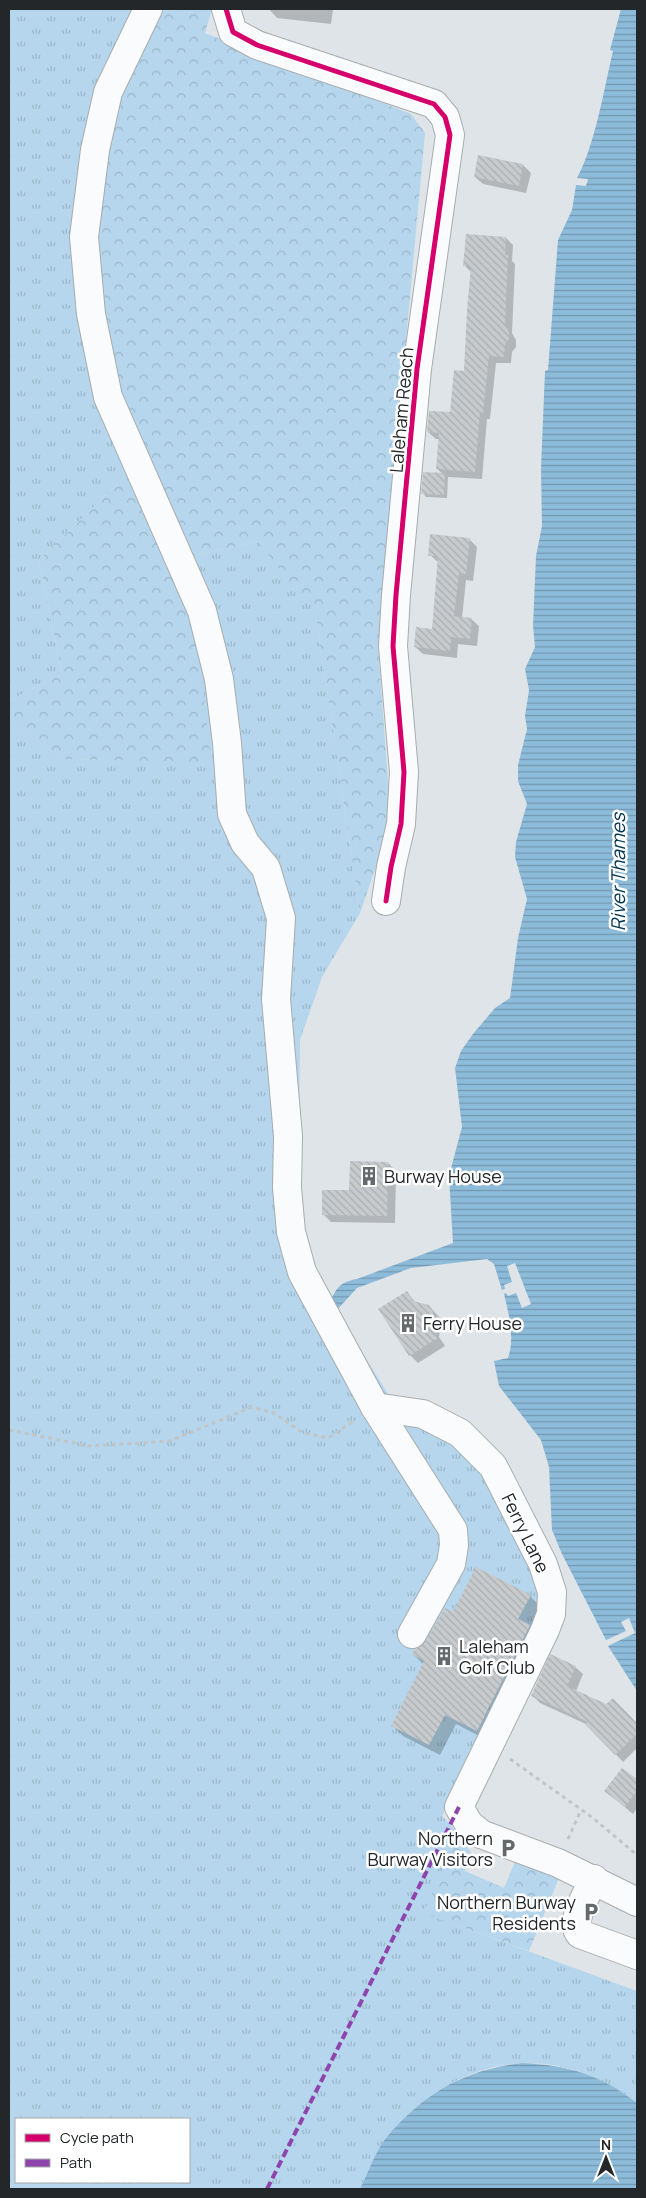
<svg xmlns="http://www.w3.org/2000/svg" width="646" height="2198" viewBox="0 0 646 2198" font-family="Manrope,sans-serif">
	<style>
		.grass { fill: url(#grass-tufts); fill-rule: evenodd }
		.forest { fill: url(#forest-crowns) }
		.water { fill: url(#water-rules) }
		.shadow { fill: #0003 }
		.building { fill: url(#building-back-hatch) }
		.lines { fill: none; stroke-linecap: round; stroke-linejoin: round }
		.minor-casing { stroke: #a8acaf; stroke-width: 30 }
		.path { stroke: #c3c5c5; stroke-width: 3; stroke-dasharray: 4 4; stroke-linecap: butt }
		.minor { stroke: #fafbfc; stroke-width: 28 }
		.quiet { stroke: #8e44ad; stroke-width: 4; stroke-dasharray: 8 4; stroke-linecap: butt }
		.cycleway-casing { stroke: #fff; stroke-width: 8 }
		.cycleway { stroke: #d6006c; stroke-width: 5 }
		.labels { text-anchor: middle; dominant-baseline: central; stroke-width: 5; stroke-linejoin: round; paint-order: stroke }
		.street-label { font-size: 18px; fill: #232729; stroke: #fff }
		.poi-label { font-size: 18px; fill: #232729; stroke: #fff; text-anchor: start }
		.water-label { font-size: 19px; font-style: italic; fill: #003652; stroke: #fff }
	</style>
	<defs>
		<pattern id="grass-tufts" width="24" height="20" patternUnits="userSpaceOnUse" patternTransform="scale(1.25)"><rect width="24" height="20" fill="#b5d6ec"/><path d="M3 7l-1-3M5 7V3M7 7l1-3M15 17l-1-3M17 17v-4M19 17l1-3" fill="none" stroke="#9bb8ca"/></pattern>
		<pattern id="forest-crowns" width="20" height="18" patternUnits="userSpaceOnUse" patternTransform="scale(1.25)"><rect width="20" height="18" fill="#b5d6ec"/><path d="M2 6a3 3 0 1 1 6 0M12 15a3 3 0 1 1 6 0" fill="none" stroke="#9bb8ca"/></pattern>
		<pattern id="water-rules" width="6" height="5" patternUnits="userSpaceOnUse" patternTransform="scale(1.25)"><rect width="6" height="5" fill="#8dbbda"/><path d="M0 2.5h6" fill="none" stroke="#7398b1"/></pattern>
		<pattern id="building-back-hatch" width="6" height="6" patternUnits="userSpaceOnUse" patternTransform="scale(1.25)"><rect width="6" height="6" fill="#c7cbce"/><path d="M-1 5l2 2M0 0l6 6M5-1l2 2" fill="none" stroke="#abaeb1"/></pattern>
	</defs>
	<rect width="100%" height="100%" fill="#dfe4e8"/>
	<!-- grass -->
	<g class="grass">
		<polygon points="9,9 136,9 138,464 39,560 62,673 9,701"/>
		<path d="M259,542L315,608L360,913L322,977L300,1040L298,1225L306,1256L336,1311L392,1400L460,1433L552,1592L442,1816L460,1835L424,1913L637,1991V2103C551,2037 453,2056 386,2139C375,2152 368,2173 360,2189H9V721L63,759L210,761L198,638L180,558ZM16,2119H189V2182H16Z"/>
	</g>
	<!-- forest -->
	<g class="forest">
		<polygon points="136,9 212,9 205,33 411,114 425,133 378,645 391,823 360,913 315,609 288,581 259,542 180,558 198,638 211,762 63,759 9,721 9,701 62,673 39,560 138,464 84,237"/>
		<polygon points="460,1835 471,1853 465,1871 504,1888 517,1857 561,1873 529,1951 423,1913"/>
	</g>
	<!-- water -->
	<g class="water">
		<path d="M621,9H637V1691L608,1646L635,1633L629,1618L621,1622L626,1631L606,1640L562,1554L552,1530L549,1467L541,1440L499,1386L494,1361L508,1358C515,1339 509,1314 504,1294L506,1293L508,1296L516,1293L522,1308L531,1304L515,1263L507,1266L512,1282L504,1285L505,1289L502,1290L494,1264L487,1259L411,1268L357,1288L336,1311L330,1302C337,1287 340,1282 357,1279L453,1243L449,1176L462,1127L455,1068L461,1051L473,1034L495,1008L510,998L518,938L527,899L515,857L516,842L527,804L518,781V765L527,729L525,716L529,690L525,669L535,647L533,626L536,556L542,526L541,469L545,371L548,370L558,240L572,210L576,185L586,186L588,179L577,178C595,145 604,89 613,51L610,50Z"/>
		<path d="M522,2063C568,2065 601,2075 637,2103V2189H360C368,2173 375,2152 386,2138C424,2093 463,2070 522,2063Z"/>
	</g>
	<!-- shadow -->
	<g class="shadow">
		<polygon points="269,9 333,9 331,24 277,18"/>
		<polygon points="479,156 523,165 531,173 526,193 483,184 475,177"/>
		<polygon points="506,238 513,245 512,261 515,264 512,333 516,340 516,347 512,352 511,363 496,363 490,419 487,419 482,479 448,477 447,498 426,497 423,493 443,474 437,469 440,439 436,439 428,432 451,413 465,372 472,273 465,266"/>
		<polygon points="469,539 477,547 473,581 466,580 462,618 471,619 479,626 477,646 458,644 457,658 423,654 415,647 433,630 439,563 430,555"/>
		<polygon points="388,1163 396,1171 395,1223 331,1222 323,1214"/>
		<polygon points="407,1292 416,1303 429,1306 441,1319 439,1337 445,1346 418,1363 410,1355"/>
		<polygon points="530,1596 540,1606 530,1627 539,1636 487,1740 456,1724 440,1755 403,1736 393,1726 424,1665 413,1654 453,1613"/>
		<polygon points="575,1667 583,1674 576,1691 607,1706 613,1700 637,1725 637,1748 623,1762 588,1725 540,1703 532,1695"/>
		<polygon points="623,1769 637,1781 637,1808 633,1814 606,1791"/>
	</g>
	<!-- building -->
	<g class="building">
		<polygon points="478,155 523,164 519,186 474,177"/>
		<polygon points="466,234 506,237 505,255 508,255 505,325 509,332 509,339 505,344 504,357 489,356 483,413 480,412 475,472 436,469 439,433 427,432 429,411 450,412 454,370 464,371 467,310 471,266 463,266"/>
		<polygon points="423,472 445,473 444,495 421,494"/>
		<polygon points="430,534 470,538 466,574 459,573 454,616 472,618 470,639 451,637 450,651 414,647 416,627 432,629 438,556 428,556"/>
		<polygon points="350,1161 388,1162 387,1216 322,1215 322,1190 349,1190"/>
		<polygon points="407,1291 413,1301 429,1305 433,1311 432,1328 438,1338 409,1356 378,1309"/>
		<polygon points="476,1567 531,1595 518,1619 530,1625 477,1731 445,1715 429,1745 391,1726 424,1661 412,1654 415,1649 420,1647 425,1642 445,1608 453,1612"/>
		<polygon points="550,1654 576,1666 567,1686 606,1704 613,1698 637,1723 637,1734 615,1755 585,1724 588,1722 531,1696"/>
		<polygon points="622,1768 637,1779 637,1791 625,1807 604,1791"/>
	</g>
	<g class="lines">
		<!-- minor casing -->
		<g class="minor-casing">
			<g id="minor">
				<polyline points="148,9 108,92 95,150 84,237 91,314 108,397 202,611 219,679 227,743 232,814 245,843 266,868 281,918 276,999 288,1136 287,1188 291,1232 302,1272 375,1407 453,1530 454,1545 451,1564 412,1634"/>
				<polyline points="226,9 233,32 257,45 434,104 445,117 450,135 417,369 396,595 393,646 404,772 401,824 391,867 386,901"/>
				<polyline points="375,1407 423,1414 460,1433 493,1466 543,1564 552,1592 551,1614 545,1630 459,1807 469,1824 481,1834 558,1863 637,1902"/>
				<path d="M594,1879C588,1892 569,1922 580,1934L637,1955"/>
			</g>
		</g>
		<!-- path -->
		<g class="path">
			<polyline points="9,1430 89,1446 170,1441 252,1407 274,1413 303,1433 328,1438 354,1421"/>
			<polyline points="510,1759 593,1818 637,1855"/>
			<polyline points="568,1839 581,1810"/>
		</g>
		<!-- minor -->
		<use href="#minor" class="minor"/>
		<!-- quiet -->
		<polyline class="quiet" points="267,2189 459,1807"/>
		<!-- cycleway casing -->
		<g class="cycleway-casing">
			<polyline id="cycleway" points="226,9 233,32 257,45 434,104 445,117 450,135 417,369 396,595 393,646 404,772 401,824 391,867 386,901"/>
		</g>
		<!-- cycleway -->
		<use href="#cycleway" class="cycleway"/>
	</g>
	<!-- icons -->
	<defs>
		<g id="building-bare" transform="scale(1.5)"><path d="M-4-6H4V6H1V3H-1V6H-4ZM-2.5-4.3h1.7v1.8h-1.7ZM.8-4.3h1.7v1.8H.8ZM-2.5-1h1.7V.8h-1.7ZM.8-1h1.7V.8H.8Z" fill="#65696c" stroke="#fff" stroke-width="2.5" paint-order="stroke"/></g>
		<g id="parking-bare" transform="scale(1.5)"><path d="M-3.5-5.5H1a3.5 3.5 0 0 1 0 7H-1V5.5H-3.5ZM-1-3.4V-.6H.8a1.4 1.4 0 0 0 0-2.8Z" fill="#65696c" stroke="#fff" stroke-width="2.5" paint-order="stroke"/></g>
	</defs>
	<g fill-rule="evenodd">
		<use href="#building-bare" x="369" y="1176"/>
		<use href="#building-bare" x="408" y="1323"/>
		<use href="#building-bare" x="444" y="1656"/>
		<use href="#parking-bare" x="508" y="1848"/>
		<use href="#parking-bare" x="591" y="1912"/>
	</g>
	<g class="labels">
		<!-- street labels -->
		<g class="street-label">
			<text transform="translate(401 410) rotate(-85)">Laleham Reach</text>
			<text transform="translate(526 1533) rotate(64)">Ferry Lane</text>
		</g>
		<!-- poi labels -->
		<g class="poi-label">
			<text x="384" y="1176">Burway House</text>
			<text x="423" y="1323">Ferry House</text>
			<text x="459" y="1646">Laleham<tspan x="459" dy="21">Golf Club</tspan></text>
			<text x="493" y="1838" text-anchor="end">Northern<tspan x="493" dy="21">Burway Visitors</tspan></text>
			<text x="576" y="1902" text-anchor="end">Northern Burway<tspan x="576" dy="21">Residents</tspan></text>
		</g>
		<!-- water labels -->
		<g class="water-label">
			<text transform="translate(618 872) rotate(-90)">River Thames</text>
		</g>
	</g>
	<!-- border -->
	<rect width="646" height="2198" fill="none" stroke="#232729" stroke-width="20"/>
	<!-- legend -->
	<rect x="15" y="2118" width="175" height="65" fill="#ffffff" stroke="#a7a9a9"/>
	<rect x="25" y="2134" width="25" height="8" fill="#d6006c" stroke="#a7a9a9"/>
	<text x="60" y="2143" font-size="15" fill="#232729">Cycle path</text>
	<rect x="25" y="2159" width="25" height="8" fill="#8e44ad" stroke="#a7a9a9"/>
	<text x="60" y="2168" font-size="15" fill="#232729">Path</text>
	<!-- north arrow -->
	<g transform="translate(606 2158)" stroke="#ffffff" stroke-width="4" paint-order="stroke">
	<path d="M0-4L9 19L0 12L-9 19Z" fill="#232729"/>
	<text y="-8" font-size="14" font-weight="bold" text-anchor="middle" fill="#232729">N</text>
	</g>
</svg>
